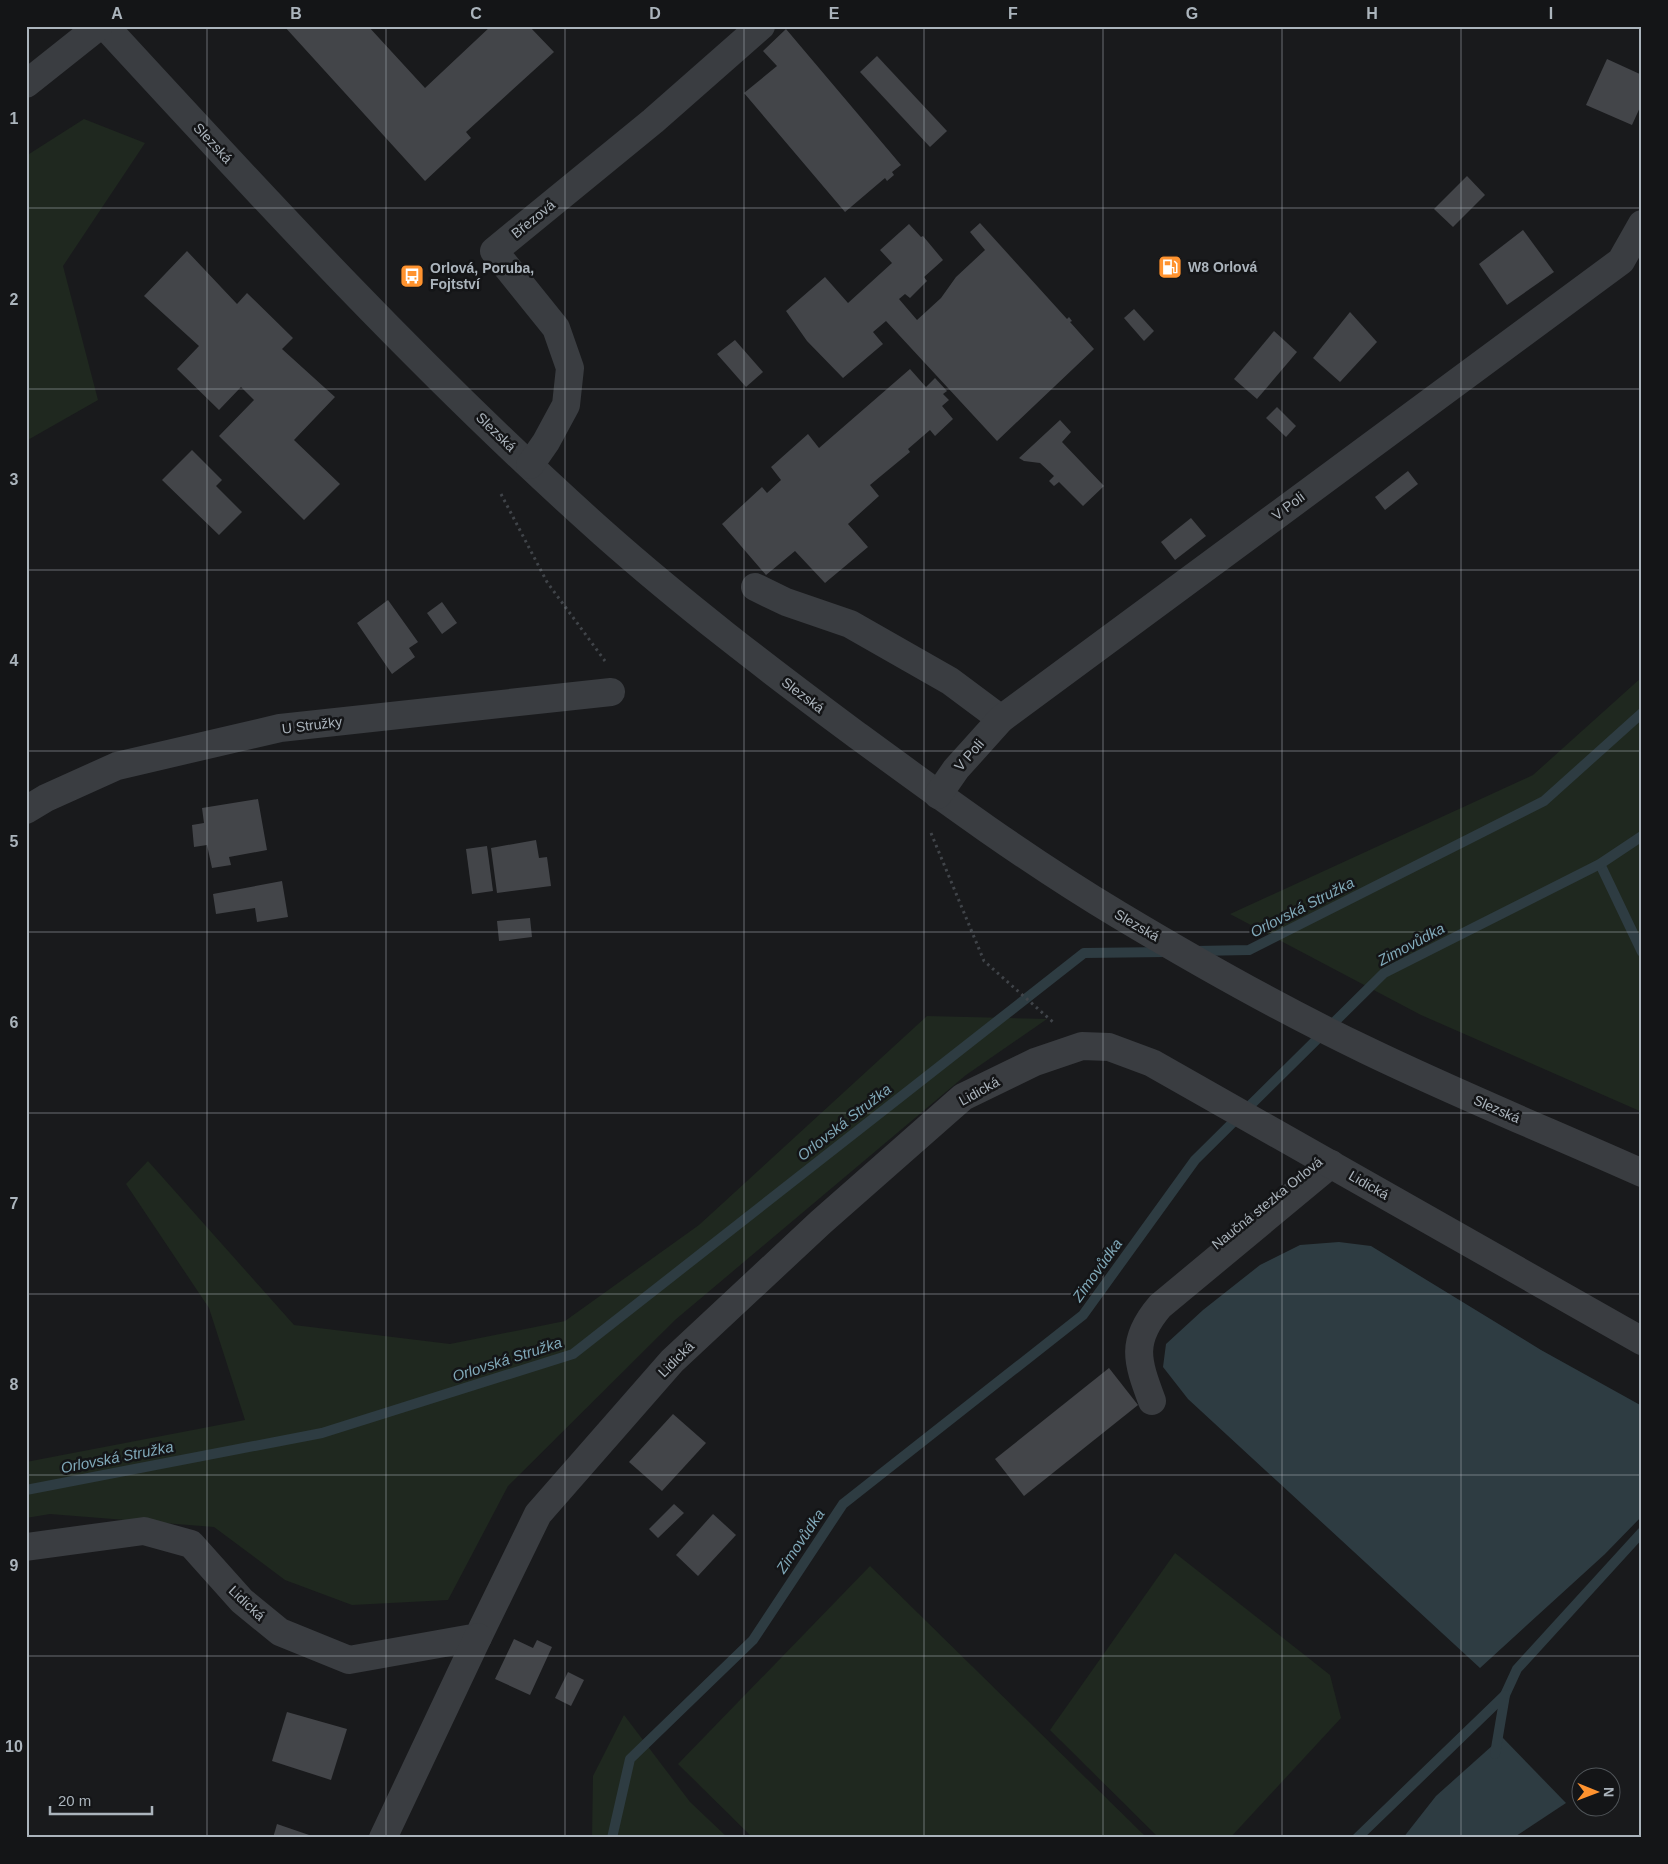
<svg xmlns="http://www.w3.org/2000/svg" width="1668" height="1864" viewBox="0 0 1668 1864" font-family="Arial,sans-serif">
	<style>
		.green { fill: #1f281f }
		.water { fill: #2e3c42 }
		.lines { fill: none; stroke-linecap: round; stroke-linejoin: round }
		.stream { stroke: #2e3c42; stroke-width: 10 }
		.building { fill: #434549 }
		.path { stroke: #404449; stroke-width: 3; stroke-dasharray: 2.5 4; stroke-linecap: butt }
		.minor { stroke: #3a3d41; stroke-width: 28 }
		.grid { fill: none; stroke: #abb4bc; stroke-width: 1; stroke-opacity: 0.55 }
		.labels { text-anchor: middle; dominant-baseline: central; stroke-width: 5; stroke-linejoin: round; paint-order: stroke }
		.street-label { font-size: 14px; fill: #abb4bc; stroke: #141517 }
		.poi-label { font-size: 14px; font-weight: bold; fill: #abb4bc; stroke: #141517; text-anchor: start }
		.water-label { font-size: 15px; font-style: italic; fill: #80a9b9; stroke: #141517 }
		.neatline { fill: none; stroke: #abb4bc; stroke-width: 2 }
		.grid-label { font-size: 16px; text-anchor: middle; font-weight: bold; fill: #abb4bc }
	</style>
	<rect width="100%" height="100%" fill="#191a1c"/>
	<!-- green -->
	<g class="green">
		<polygon points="84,119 145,143 63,266 98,400 26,441 26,156"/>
		<polygon points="1642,677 1642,1112 1421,1015 1230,914 1533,775"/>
		<polygon points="927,1016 1047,1019 966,1075 675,1320 508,1486 448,1600 352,1605 285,1580 214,1527 50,1514 26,1518 26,1462 245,1420 209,1308 126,1184 148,1161 294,1325 450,1344 565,1321 699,1225"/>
		<polygon points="1175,1553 1330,1675 1341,1718 1230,1838 1159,1838 1050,1730"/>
		<polygon points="870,1566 1147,1838 753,1838 678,1764"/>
		<polygon points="624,1715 690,1802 728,1838 592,1838 593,1776"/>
	</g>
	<!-- water -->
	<g class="water">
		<polygon points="1339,1242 1371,1246 1541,1350 1642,1406 1642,1516 1605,1554 1480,1668 1188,1399 1163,1367 1166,1344 1203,1310 1260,1265 1300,1245"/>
		<polygon points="1502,1737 1566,1803 1513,1838 1403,1838 1436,1796"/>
	</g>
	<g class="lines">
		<!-- stream -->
		<g class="stream">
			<polyline points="1600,864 1642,952"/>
			<polyline points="1196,951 1249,950 1544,801 1642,713"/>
			<polyline points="26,1490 322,1433 573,1354 1084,953 1167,952"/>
			<polyline points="1495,1754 1505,1695 1517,1669 1642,1532"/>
			<polyline points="612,1838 630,1759 753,1640 843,1504 1083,1315 1195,1160 1384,973 1600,864 1642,836"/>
			<polyline points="1357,1838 1505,1695"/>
		</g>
	</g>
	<!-- building -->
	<g class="building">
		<polygon points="284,26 368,26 425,88 491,26 529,26 554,52 466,132 471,138 425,181"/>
		<polygon points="786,29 901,165 892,172 894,175 887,181 885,178 845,212 744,93 777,66 763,51"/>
		<polygon points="877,56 947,131 930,147 860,72"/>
		<polygon points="1607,59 1642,75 1642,103 1632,125 1586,105"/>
		<polygon points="1467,176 1485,195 1453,227 1434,209"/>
		<polygon points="980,223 1067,319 1069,317 1072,321 1070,322 1094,349 997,441 886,321 873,332 883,344 843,378 807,341 786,311 825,277 848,303 892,263 880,250 909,224 921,237 923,236 943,260 924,277 927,281 910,298 905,294 899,299 917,320 941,298 956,277 985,250 970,232"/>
		<polygon points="1523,230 1554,272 1507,305 1479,264"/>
		<polygon points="187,251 237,304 247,293 293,338 282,349 335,397 294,440 340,484 304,520 219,436 254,400 241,387 219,410 177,369 199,346 144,296"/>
		<polygon points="1134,309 1154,331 1144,341 1124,318"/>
		<polygon points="1350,312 1377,342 1340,382 1313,358"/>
		<polygon points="1274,331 1297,352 1257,399 1234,379"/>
		<polygon points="735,340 763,372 746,387 717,354"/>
		<polygon points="910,369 926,387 935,378 947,391 943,394 949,400 942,406 953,419 935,436 930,430 908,449 910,452 870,485 879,496 848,524 868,547 825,583 795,551 766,575 722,524 762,487 767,493 781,480 771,467 808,434 819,448"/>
		<polygon points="1277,407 1296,426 1286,437 1266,418"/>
		<polygon points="1060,420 1071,432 1062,442 1104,486 1083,506 1059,482 1054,486 1049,481 1054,476 1040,463 1024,461 1019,458"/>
		<polygon points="192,450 222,480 216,486 242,512 219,535 162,480"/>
		<polygon points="1408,471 1418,484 1385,510 1375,497"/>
		<polygon points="1191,518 1206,536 1175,560 1161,542"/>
		<polygon points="388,600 418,642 409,648 415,657 392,674 357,623"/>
		<polygon points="442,602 457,623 442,634 427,613"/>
		<polygon points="258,799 267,850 229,857 231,865 212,868 207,845 194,847 192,825 204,823 202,808"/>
		<polygon points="536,840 539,858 547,857 551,886 497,893 491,848"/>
		<polygon points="487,846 493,891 472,894 466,849"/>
		<polygon points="282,881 288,917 257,922 255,908 216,914 213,894"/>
		<polygon points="530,918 532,937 499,941 497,921"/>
		<polygon points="1109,1368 1138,1405 1024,1496 995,1459"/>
		<polygon points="673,1414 706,1443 662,1491 629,1462"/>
		<polygon points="674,1504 684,1513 658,1538 649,1529"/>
		<polygon points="713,1514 736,1535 698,1576 676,1555"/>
		<polygon points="514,1639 533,1648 537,1640 552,1647 530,1695 495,1679"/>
		<polygon points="568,1672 584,1680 571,1706 555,1698"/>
		<polygon points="287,1712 347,1729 331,1780 272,1761"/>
		<polygon points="277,1824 312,1836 311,1838 273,1838"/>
	</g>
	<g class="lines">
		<!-- path -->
		<g class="path">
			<polyline points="501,494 547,582 605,661"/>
			<polyline points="931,833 984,961 1054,1023"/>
		</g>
		<!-- minor -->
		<g class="minor">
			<path d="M105,26C265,200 426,375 603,533C683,604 768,669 854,733C940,796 1027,860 1119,915C1199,963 1282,1010 1366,1050C1457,1094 1550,1132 1642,1173"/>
			<polyline points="26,84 99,26"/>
			<polyline points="530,465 546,442 566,405 570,368 556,328 494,251 653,121 761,26"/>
			<polyline points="755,587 786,602 850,624 950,681 1001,719"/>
			<polyline points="938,795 956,769 1001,719 1621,261 1642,224"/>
			<polyline points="26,810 46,798 117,766 280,728 611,692"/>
			<path d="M1152,1401C1137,1361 1130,1341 1160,1306L1331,1164"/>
			<polyline points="26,1547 144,1531 191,1544 242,1601 280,1632 349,1660 478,1637 538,1514 672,1361 821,1222 963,1097 1035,1062 1082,1046 1109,1047 1152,1063 1642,1341"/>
			<polyline points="383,1838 478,1637"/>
		</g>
	</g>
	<!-- grid -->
	<path class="grid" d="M207,26V1838M386,26V1838M565,26V1838M744,26V1838M924,26V1838M1103,26V1838M1282,26V1838M1461,26V1838M26,208H1642M26,389H1642M26,570H1642M26,751H1642M26,932H1642M26,1113H1642M26,1294H1642M26,1475H1642M26,1656H1642"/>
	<!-- icons -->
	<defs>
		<g id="fuel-square" transform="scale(1.25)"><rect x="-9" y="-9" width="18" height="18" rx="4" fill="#ff932f" stroke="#141517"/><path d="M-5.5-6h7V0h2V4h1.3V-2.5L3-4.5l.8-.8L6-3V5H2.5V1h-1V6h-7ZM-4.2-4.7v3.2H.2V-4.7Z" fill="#fff"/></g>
		<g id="bus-square" transform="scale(1.25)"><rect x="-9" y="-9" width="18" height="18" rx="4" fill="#ff932f" stroke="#141517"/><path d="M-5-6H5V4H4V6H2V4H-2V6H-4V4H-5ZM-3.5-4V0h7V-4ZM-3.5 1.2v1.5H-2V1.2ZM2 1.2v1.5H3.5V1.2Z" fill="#fff"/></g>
	</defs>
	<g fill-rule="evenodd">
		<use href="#fuel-square" x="1170" y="267"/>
		<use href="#bus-square" x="412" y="276"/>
	</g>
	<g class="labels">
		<!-- street labels -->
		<g class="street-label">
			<text transform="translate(213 143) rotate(47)">Slezská</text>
			<text transform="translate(533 219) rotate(-39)">Březová</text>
			<text transform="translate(496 432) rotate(44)">Slezská</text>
			<text transform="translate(1288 506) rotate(-37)">V Poli</text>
			<text transform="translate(803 695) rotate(37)">Slezská</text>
			<text transform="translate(312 725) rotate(-7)">U Stružky</text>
			<text transform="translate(969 755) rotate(-49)">V Poli</text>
			<text transform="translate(1137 925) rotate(30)">Slezská</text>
			<text transform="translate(979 1091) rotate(-29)">Lidická</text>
			<text transform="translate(1497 1109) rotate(24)">Slezská</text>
			<text transform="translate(1369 1185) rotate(30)">Lidická</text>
			<text transform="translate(1267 1203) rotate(-39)">Naučná stezka Orlová</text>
			<text transform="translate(676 1359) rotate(-45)">Lidická</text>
			<text transform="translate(247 1603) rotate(43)">Lidická</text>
		</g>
		<!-- poi labels -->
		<g class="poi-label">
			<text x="1188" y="267">W8 Orlová</text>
			<text x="430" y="268">Orlová, Poruba,<tspan x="430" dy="16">Fojtství</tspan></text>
		</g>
		<!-- water labels -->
		<g class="water-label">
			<text transform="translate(1302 907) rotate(-27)">Orlovská Stružka</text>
			<text transform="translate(1411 944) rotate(-28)">Zimovůdka</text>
			<text transform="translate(844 1122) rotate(-38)">Orlovská Stružka</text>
			<text transform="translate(1097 1270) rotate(-54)">Zimovůdka</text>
			<text transform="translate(507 1359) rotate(-18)">Orlovská Stružka</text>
			<text transform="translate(117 1457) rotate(-11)">Orlovská Stružka</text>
			<text transform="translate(800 1541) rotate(-56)">Zimovůdka</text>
		</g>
	</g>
	<!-- border -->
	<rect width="1668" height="1864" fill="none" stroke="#141517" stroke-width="55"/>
	<!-- north arrow -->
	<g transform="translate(1596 1792) rotate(91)"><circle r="24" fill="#141517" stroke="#505559"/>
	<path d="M0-4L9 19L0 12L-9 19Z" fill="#ff932f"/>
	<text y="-8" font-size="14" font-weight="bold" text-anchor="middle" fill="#abb4bc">N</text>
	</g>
	<!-- scale -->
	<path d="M50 1806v8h102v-8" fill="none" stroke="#abb4bc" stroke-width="2.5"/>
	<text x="58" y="1806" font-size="15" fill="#abb4bc" stroke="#141517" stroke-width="4" paint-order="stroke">20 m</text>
	<rect x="28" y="28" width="1612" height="1808" class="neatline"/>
	<g class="grid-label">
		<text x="117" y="19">A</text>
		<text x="296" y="19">B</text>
		<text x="476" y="19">C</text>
		<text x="655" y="19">D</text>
		<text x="834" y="19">E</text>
		<text x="1013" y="19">F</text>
		<text x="1192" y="19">G</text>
		<text x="1372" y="19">H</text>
		<text x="1551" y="19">I</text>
		<text x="14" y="124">1</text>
		<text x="14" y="305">2</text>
		<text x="14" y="485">3</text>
		<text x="14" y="666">4</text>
		<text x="14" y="847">5</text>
		<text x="14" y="1028">6</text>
		<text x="14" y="1209">7</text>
		<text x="14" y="1390">8</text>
		<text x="14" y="1571">9</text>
		<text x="14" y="1752">10</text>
	</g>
</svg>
